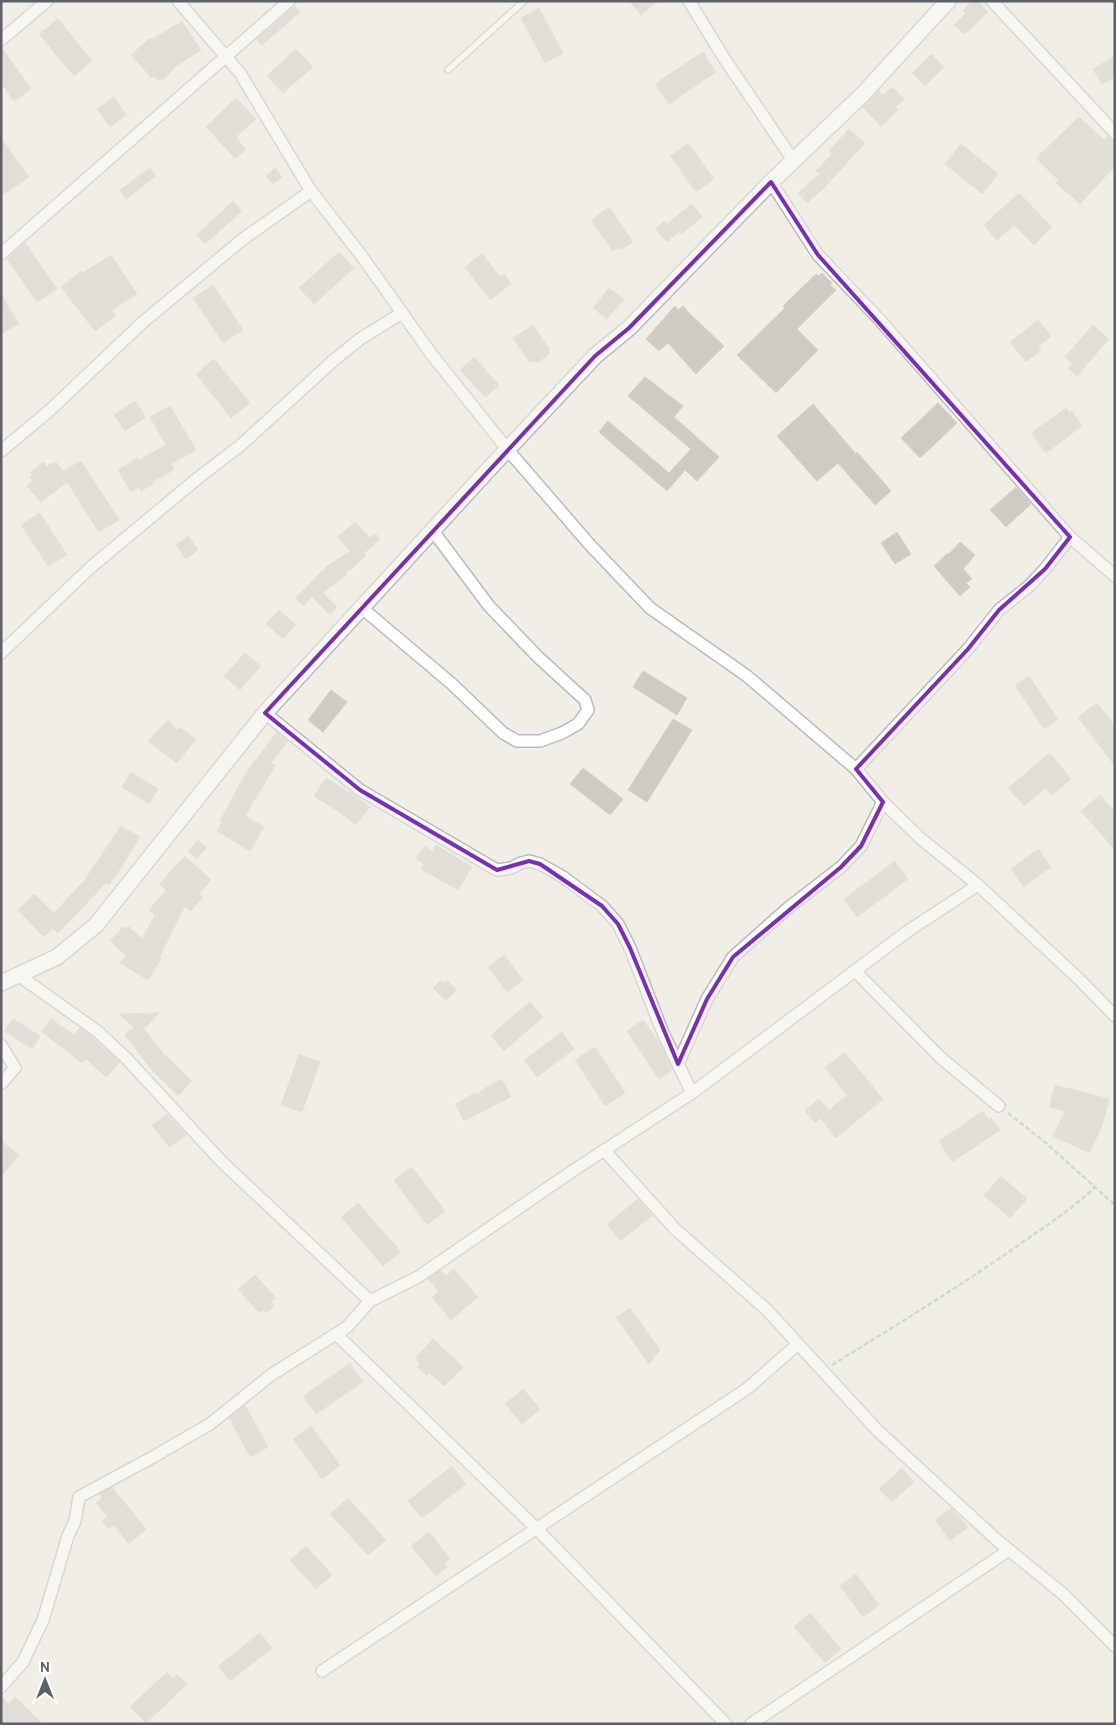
<svg xmlns="http://www.w3.org/2000/svg" width="1116" height="1725" viewBox="0 0 1116 1725" font-family="Cabin,sans-serif">
	<style>
		.building { fill: #cdcbc3; stroke: #d6d0c2 }
		.lines { fill: none; stroke-linecap: round; stroke-linejoin: round }
		.lane-casing { stroke: #b7bbc0; stroke-width: 8 }
		.street-casing { stroke: #b7bbc0; stroke-width: 14 }
		.secondary-casing { stroke: #b8bcc2; stroke-width: 18 }
		.path { stroke: #96c9a5; stroke-width: 2.5; stroke-dasharray: 5 2.5; stroke-linecap: butt }
		.lane { stroke: #fff; stroke-width: 5.5 }
		.street { stroke: #fff; stroke-width: 11 }
		.secondary { stroke: #fff; stroke-width: 15 }
		.marked { fill: none; stroke: #7b2cbf; stroke-width: 4; stroke-linejoin: round }
	</style>
	<rect width="100%" height="100%" fill="#f0eee5"/>
	<!-- building -->
	<g class="building">
		<polygon points="629,1 658,1 641,15"/>
		<polygon points="972,1 977,1 988,12 965,34 954,25 966,13 963,10"/>
		<polygon points="295,6 300,12 262,45 257,39"/>
		<polygon points="539,8 563,53 545,63 521,18"/>
		<polygon points="58,19 92,61 74,76 39,34"/>
		<polygon points="182,21 201,50 176,66 162,81 160,79 158,81 154,76 152,78 131,55 150,38 151,40"/>
		<polygon points="1,47 31,89 14,101 1,83"/>
		<polygon points="296,49 313,67 283,93 267,76"/>
		<polygon points="703,52 716,72 669,104 655,84"/>
		<polygon points="931,54 944,67 925,86 912,73"/>
		<polygon points="1115,56 1115,77 1102,84 1093,69"/>
		<polygon points="893,87 904,99 895,107 898,110 881,127 863,107 879,91 883,95"/>
		<polygon points="114,97 126,115 110,127 97,109"/>
		<polygon points="236,98 256,119 236,137 246,150 235,158 206,127"/>
		<polygon points="1079,117 1104,140 1108,136 1115,142 1115,166 1080,204 1056,183 1059,181 1036,158"/>
		<polygon points="849,129 865,143 824,188 807,203 798,193 820,174 816,171 832,154 829,151"/>
		<polygon points="1,138 29,177 1,196"/>
		<polygon points="688,143 714,179 696,192 670,156"/>
		<polygon points="961,144 998,174 982,194 945,164"/>
		<polygon points="150,168 156,176 126,199 120,190"/>
		<polygon points="275,168 282,177 273,184 266,176"/>
		<polygon points="1019,193 1052,227 1034,245 1014,225 997,240 984,225"/>
		<polygon points="233,201 242,211 205,244 197,235"/>
		<polygon points="692,204 702,217 681,234 679,231 667,242 655,229 664,221 667,224"/>
		<polygon points="609,207 633,242 621,250 619,247 613,251 591,220"/>
		<polygon points="25,243 57,289 37,302 7,259"/>
		<polygon points="339,252 354,268 314,304 299,288"/>
		<polygon points="482,253 500,277 504,274 511,284 490,300 465,267"/>
		<polygon points="111,255 137,294 112,310 116,315 95,331 61,287 81,271 83,273"/>
		<polygon points="822,273 832,283 830,285 836,290 797,329 818,350 776,393 737,355 785,308 783,306 816,274 819,276"/>
		<polygon points="213,285 243,330 223,343 193,298"/>
		<polygon points="609,288 624,299 607,319 593,308"/>
		<polygon points="1,294 19,324 1,334"/>
		<polygon points="675,306 678,310 683,306 690,314 724,346 696,374 668,343 659,351 646,339"/>
		<polygon points="1038,320 1051,336 1038,347 1041,350 1026,362 1010,342"/>
		<polygon points="533,325 550,350 548,352 549,354 537,363 535,360 530,363 513,338"/>
		<polygon points="1093,325 1109,339 1077,376 1068,368 1072,363 1065,357"/>
		<polygon points="474,357 499,385 485,397 460,370"/>
		<polygon points="214,359 250,403 231,418 196,374"/>
		<polygon points="645,377 683,406 674,417 719,457 697,481 685,470 667,491 599,432 608,421 669,473 691,449 628,396"/>
		<polygon points="135,401 146,417 125,431 114,415"/>
		<polygon points="938,403 957,423 920,458 901,438"/>
		<polygon points="813,404 856,454 857,452 891,491 875,505 838,463 817,481 777,436"/>
		<polygon points="170,406 196,450 171,464 174,470 152,482 153,484 141,491 139,487 131,492 118,470 137,458 139,460 166,445 150,417"/>
		<polygon points="1066,408 1069,413 1072,411 1082,426 1046,453 1031,433"/>
		<polygon points="81,461 119,520 99,532 67,482 41,502 27,486 33,481 30,477 33,475 31,472 43,462 47,467 52,463 53,465 56,462 63,471"/>
		<polygon points="1016,487 1031,504 1006,527 990,510"/>
		<polygon points="40,513 67,555 48,566 21,525"/>
		<polygon points="355,522 370,538 376,534 380,539 364,553 366,555 353,568 346,572 347,574 323,593 337,607 330,615 312,597 304,606 296,598 326,567 350,551 337,537"/>
		<polygon points="897,532 911,554 895,564 881,543"/>
		<polygon points="188,536 198,550 186,559 176,545"/>
		<polygon points="960,542 975,555 963,569 972,579 966,583 970,587 960,596 934,566 948,553 949,554"/>
		<polygon points="279,610 296,625 283,639 266,624"/>
		<polygon points="245,653 261,666 240,690 224,676"/>
		<polygon points="643,671 687,698 677,715 633,687"/>
		<polygon points="1029,676 1058,720 1044,729 1015,685"/>
		<polygon points="331,690 347,702 323,732 308,720"/>
		<polygon points="1097,703 1115,726 1115,766 1078,717"/>
		<polygon points="673,719 692,730 647,802 628,790"/>
		<polygon points="168,720 177,730 180,727 196,739 177,763 148,741"/>
		<polygon points="277,732 288,741 271,763 275,766 245,816 264,827 250,851 217,831 222,822 220,821 246,773"/>
		<polygon points="1050,753 1071,779 1052,795 1046,788 1024,806 1008,788"/>
		<polygon points="583,768 623,799 610,815 570,784"/>
		<polygon points="131,772 158,789 149,804 122,787"/>
		<polygon points="326,778 355,796 370,807 356,825 338,811 314,796"/>
		<polygon points="1100,795 1115,812 1115,850 1081,811"/>
		<polygon points="121,826 140,837 120,869 109,885 106,883 58,933 53,928 44,937 18,910 34,894 54,913 84,881"/>
		<polygon points="198,840 207,848 196,859 188,851"/>
		<polygon points="436,845 472,867 458,890 421,869 424,865 416,858 425,846 432,852"/>
		<polygon points="1038,849 1051,867 1024,887 1011,869"/>
		<polygon points="185,856 211,880 199,894 203,897 191,911 185,906 159,958 161,959 148,980 120,963 126,955 110,941 123,927 125,929 128,926 142,939 155,915 149,910 166,890 159,884"/>
		<polygon points="895,861 908,879 857,917 844,899"/>
		<polygon points="504,955 523,980 507,992 488,967"/>
		<polygon points="441,980 444,983 446,980 457,990 446,1001 433,988"/>
		<polygon points="530,1002 543,1017 504,1051 491,1035"/>
		<polygon points="159,1013 144,1029 165,1056 166,1055 192,1081 178,1096 151,1069 125,1035 134,1027 119,1014"/>
		<polygon points="13,1019 40,1036 32,1049 4,1031"/>
		<polygon points="51,1019 74,1035 80,1028 92,1037 120,1062 106,1077 86,1059 82,1063 42,1032"/>
		<polygon points="643,1020 660,1044 672,1070 659,1079 627,1031"/>
		<polygon points="562,1032 574,1049 537,1077 524,1060"/>
		<polygon points="595,1047 625,1093 605,1106 575,1060"/>
		<polygon points="844,1052 883,1099 836,1138 820,1118 815,1123 805,1111 819,1099 829,1110 847,1095 825,1068"/>
		<polygon points="299,1054 320,1062 302,1112 281,1105"/>
		<polygon points="502,1079 511,1097 464,1121 455,1104 475,1093 476,1095 488,1086"/>
		<polygon points="1055,1085 1109,1099 1102,1126 1089,1153 1053,1136 1065,1111 1049,1107"/>
		<polygon points="983,1111 989,1120 991,1118 1000,1130 952,1162 939,1141"/>
		<polygon points="167,1114 186,1135 169,1147 152,1125"/>
		<polygon points="1,1141 19,1155 1,1176"/>
		<polygon points="412,1167 445,1211 427,1225 394,1180"/>
		<polygon points="1001,1176 1027,1199 1010,1218 984,1195"/>
		<polygon points="638,1199 652,1216 620,1241 607,1224"/>
		<polygon points="358,1203 401,1252 383,1266 341,1217"/>
		<polygon points="454,1269 478,1297 451,1320 432,1297 439,1291 428,1279 441,1270 446,1276"/>
		<polygon points="255,1275 276,1298 271,1302 274,1306 266,1313 263,1310 259,1313 238,1289"/>
		<polygon points="630,1308 660,1350 649,1364 616,1317"/>
		<polygon points="433,1339 463,1367 444,1386 430,1373 427,1376 417,1367 420,1363 415,1358"/>
		<polygon points="350,1363 363,1382 316,1414 303,1396"/>
		<polygon points="523,1389 540,1409 522,1424 505,1404"/>
		<polygon points="245,1405 268,1447 250,1457 229,1418"/>
		<polygon points="311,1426 340,1465 322,1479 293,1439"/>
		<polygon points="452,1466 466,1484 422,1518 408,1501"/>
		<polygon points="902,1468 914,1482 892,1502 879,1489"/>
		<polygon points="112,1487 146,1529 129,1544 114,1525 109,1529 102,1521 107,1517 96,1503 102,1498 99,1494"/>
		<polygon points="348,1498 386,1540 368,1555 330,1514"/>
		<polygon points="951,1508 968,1527 950,1541 935,1520"/>
		<polygon points="429,1532 450,1559 444,1563 447,1567 436,1576 411,1546"/>
		<polygon points="306,1546 332,1575 316,1589 290,1560"/>
		<polygon points="856,1574 879,1605 863,1617 840,1586"/>
		<polygon points="810,1613 841,1649 825,1663 794,1627"/>
		<polygon points="260,1633 272,1648 230,1681 218,1666"/>
		<polygon points="167,1672 173,1678 177,1674 187,1684 146,1723 130,1707"/>
		<polygon points="1,1696 9,1704 15,1697 42,1724 1,1724"/>
	</g>
	<g class="lines">
		<!-- lane casing -->
		<g class="lane-casing">
			<polyline id="lane" points="448,70 524,1"/>
		</g>
		<!-- street casing -->
		<g class="street-casing">
			<g id="street">
				<polyline points="178,1 240,73 311,191 361,255 432,355 508,450 590,545 650,608 747,676 856,769 883,802 920,838 978,885 1080,980 1115,1016"/>
				<polyline points="689,1 724,58 793,160"/>
				<polyline points="992,1 1115,133"/>
				<polyline points="1,40 47,1"/>
				<polyline points="771,182 818,255 878,318 1070,537 1115,576"/>
				<polyline points="1,254 289,1"/>
				<polyline points="1,451 49,411 143,322 243,239 311,191"/>
				<polyline points="362,608 452,684 503,733 517,741 540,741 562,733 578,724 588,710 585,700 538,657 489,606 433,531"/>
				<polyline points="1,653 91,567 198,478 241,445 334,360 360,339 402,313"/>
				<polyline points="265,713 360,790 497,870 511,868 521,863 529,861 540,864 563,877 602,906 618,924 630,948 663,1033 692,1093"/>
				<polyline points="856,769 968,649 999,610 1029,586 1045,569 1070,537"/>
				<polyline points="855,971 941,1058 999,1106"/>
				<polyline points="18,975 97,1031 126,1058 222,1162 370,1301"/>
				<polyline points="1,1045 15,1068 1,1084"/>
				<polyline points="678,1064 707,999 733,957 788,908 841,867 861,846 883,802"/>
				<polyline points="604,1150 675,1229 767,1310 877,1430 998,1541 1063,1594 1115,1646"/>
				<polyline points="336,1334 536,1528 726,1724"/>
				<polyline points="322,1671 748,1388 798,1344"/>
				<polyline points="1,1687 23,1662 43,1620 68,1536 75,1521 79,1497 153,1457 210,1424 271,1375 347,1327 370,1301 418,1277 571,1172 692,1093 908,931 978,885"/>
				<polyline points="751,1724 1009,1550"/>
			</g>
		</g>
		<!-- secondary casing -->
		<g class="secondary-casing">
			<polyline id="secondary" points="1,983 57,957 96,925 265,713 489,469 595,356 629,328 771,182 862,95 948,1"/>
		</g>
		<!-- path -->
		<g class="path">
			<polyline points="1008,1113 1047,1144 1115,1205"/>
			<path d="M832,1365C893,1327 954,1290 1013,1249C1041,1229 1070,1211 1095,1187"/>
		</g>
		<!-- lane -->
		<use href="#lane" class="lane"/>
		<!-- street -->
		<use href="#street" class="street"/>
		<!-- secondary -->
		<use href="#secondary" class="secondary"/>
	</g>
	<!-- marked area -->
	<path d="M0 0H1116V1725H0ZM771,182L818,255L1070,537L1045,569L999,610L968,649L856,769L883,802L861,846L841,867L733,957L707,999L678,1064L630,948L618,924L602,906L540,864L529,861L497,870L360,790L265,713L595,356L629,328Z" fill="#f0eee5" fill-opacity=".55" fill-rule="evenodd"/>
	<path class="marked" d="M771,182L818,255L1070,537L1045,569L999,610L968,649L856,769L883,802L861,846L841,867L733,957L707,999L678,1064L630,948L618,924L602,906L540,864L529,861L497,870L360,790L265,713L595,356L629,328Z"/>
	<!-- border -->
	<rect width="1116" height="1725" fill="none" stroke="#5c6166" stroke-width="5"/>
	<!-- north arrow -->
	<g transform="translate(45 1680)" stroke="#ffffff" stroke-width="4" paint-order="stroke">
	<path d="M0-4L9 19L0 12L-9 19Z" fill="#5c6166"/>
	<text y="-8" font-size="14" font-weight="bold" text-anchor="middle" fill="#5c6166">N</text>
	</g>
</svg>
